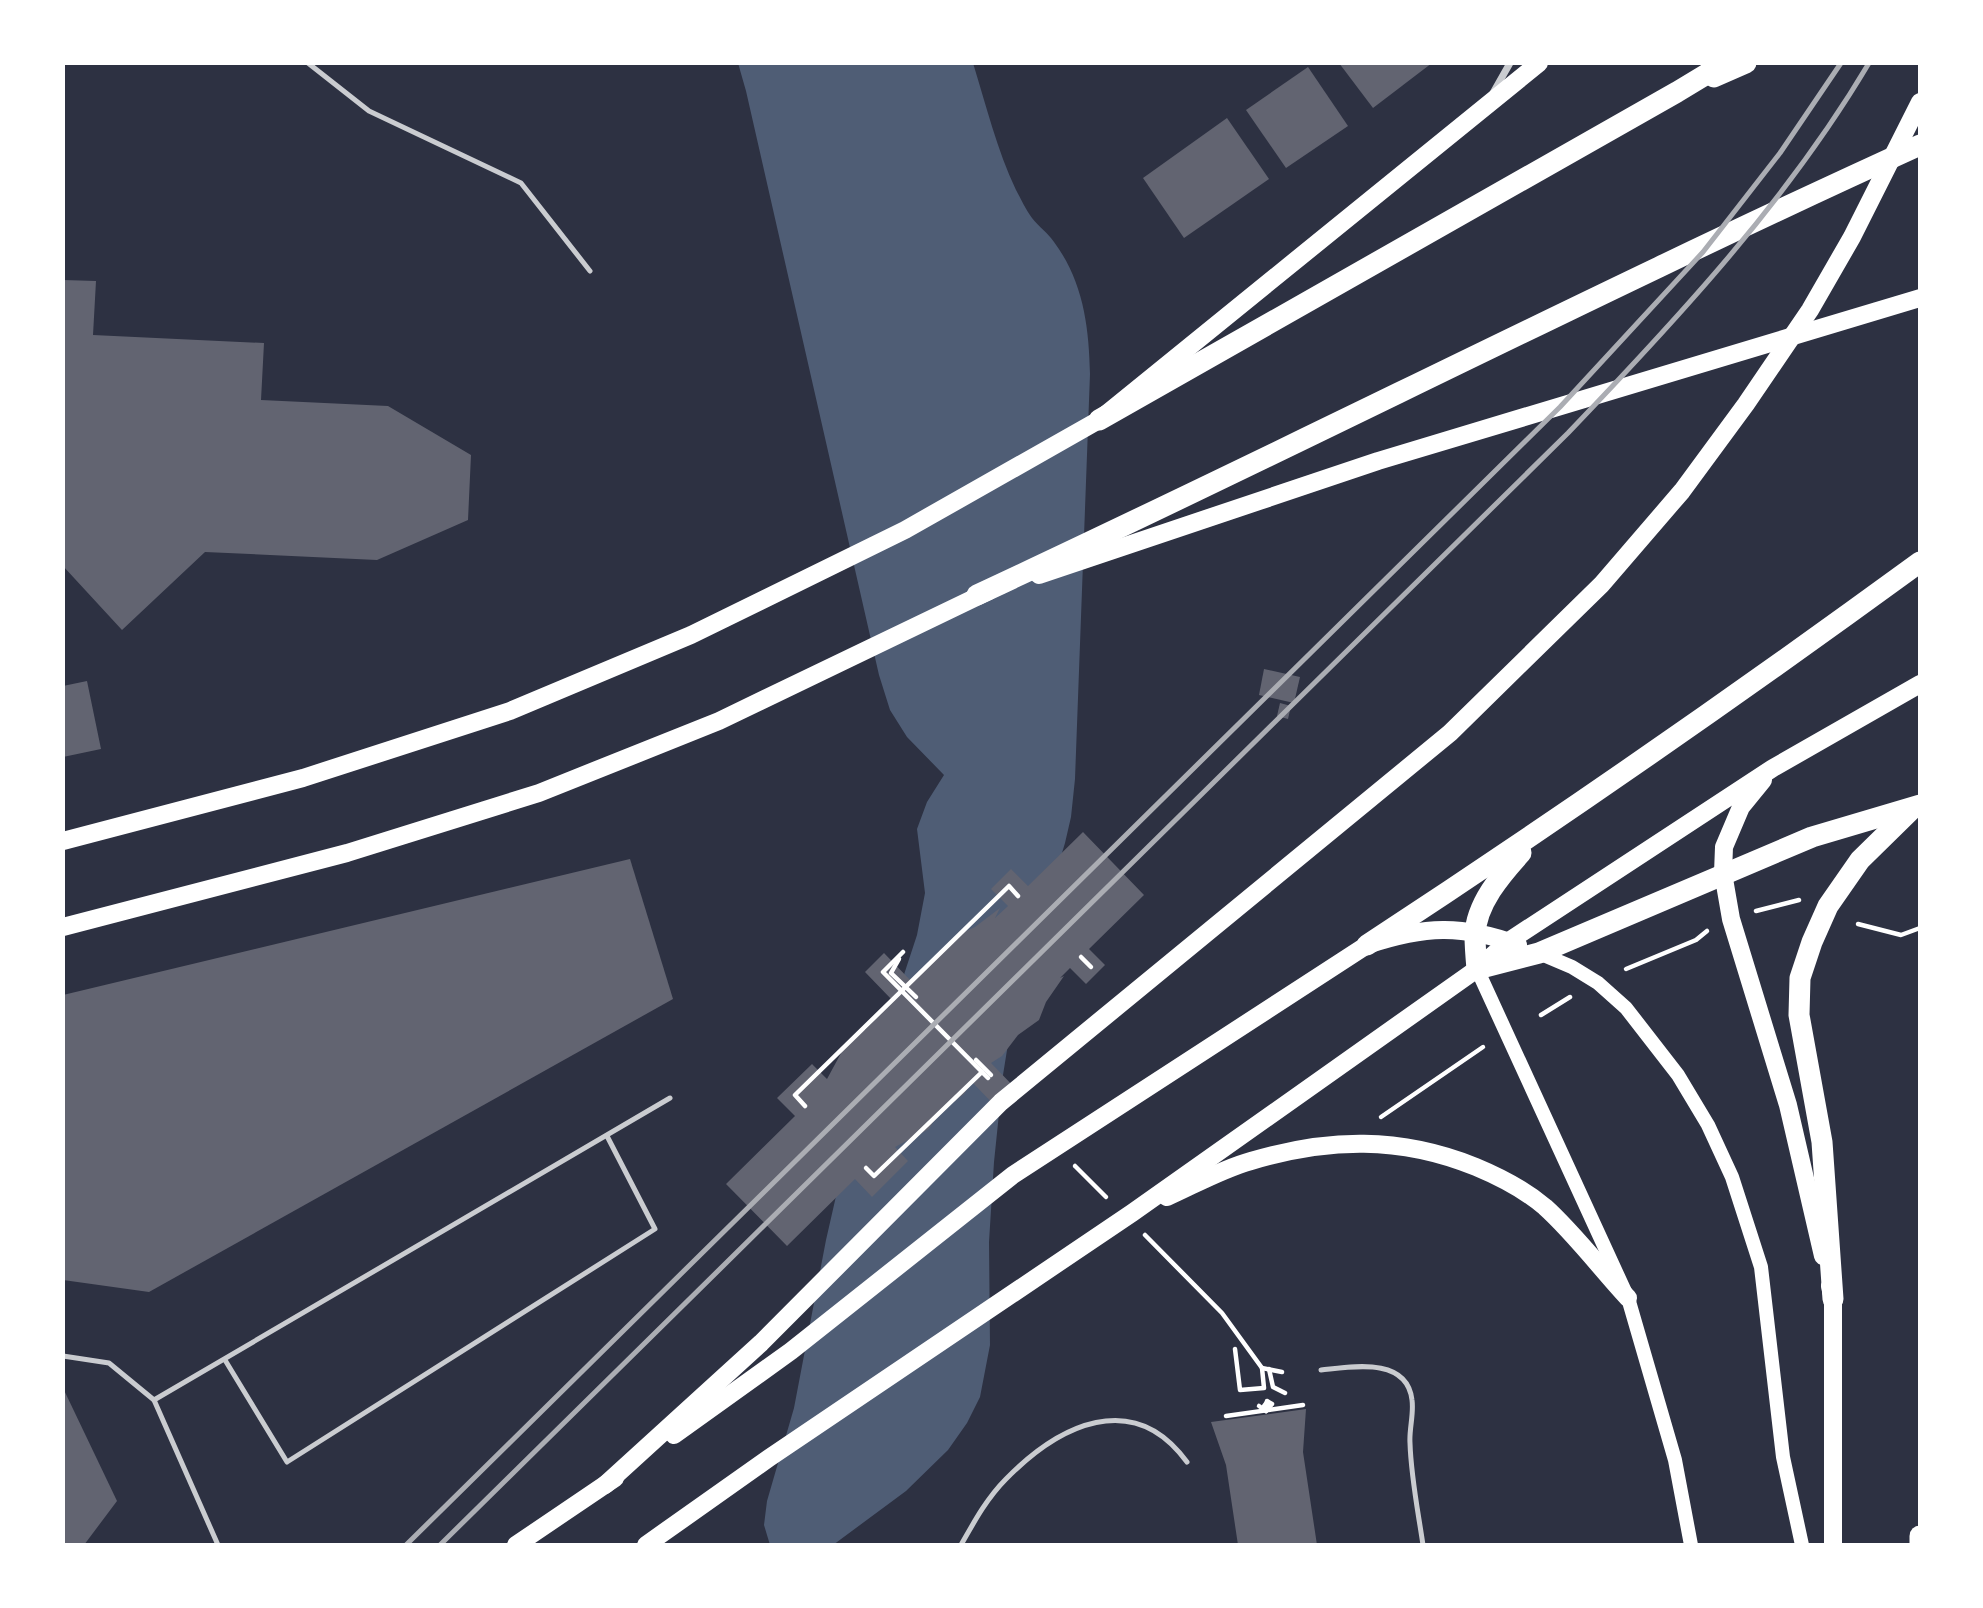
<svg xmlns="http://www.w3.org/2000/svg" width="1983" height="1608" viewBox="0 0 1983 1608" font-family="'DM Sans',sans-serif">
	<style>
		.water { fill: #4f5d75 }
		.building { fill: #626471 }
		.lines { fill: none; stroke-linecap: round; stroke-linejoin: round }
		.path { stroke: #fff; stroke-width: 4.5 }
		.service { stroke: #caccd0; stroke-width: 5 }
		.minor { stroke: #caccd0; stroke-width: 7 }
		.secondary { stroke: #fff; stroke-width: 14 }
		.primary { stroke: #fff; stroke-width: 18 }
		.motorway { stroke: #fff; stroke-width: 21 }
		.rail { stroke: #abadb3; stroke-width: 5 }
	</style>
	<rect width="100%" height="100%" fill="#2d3142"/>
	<!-- water -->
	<path class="water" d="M738,63H973C986,105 997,150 1016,190C1021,199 1026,210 1032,218C1039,227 1048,233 1054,242C1083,281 1089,326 1090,374L1075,779L1071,817L1065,843L1012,1019L1003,1075L994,1162L989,1242L990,1345L980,1397L967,1423L948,1450L906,1491L833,1545H770L764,1525L767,1501L794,1408L826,1240L847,1148L917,935L925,893L917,829L927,802L944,775L907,737L890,710L879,675L746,91Z"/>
	<!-- building -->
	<g class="building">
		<polygon points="1339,63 1432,63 1373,108"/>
		<polygon points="1308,67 1348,126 1286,168 1246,110"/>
		<polygon points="1227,118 1269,179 1184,238 1143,178"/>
		<polygon points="63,280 96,281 93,335 264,343 261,400 388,406 471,455 468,520 377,560 205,552 122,630 63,566"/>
		<polygon points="1264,669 1300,677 1294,703 1259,695"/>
		<polygon points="87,681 101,749 63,757 63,686"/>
		<polygon points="1280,703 1291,706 1288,719 1277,716"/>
		<polygon points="1083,832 1144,895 1089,949 1105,965 1086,984 1070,968 1060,978 1064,976 1046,1002 1039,1020 1018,1035 1002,1056 991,1063 1019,1092 1000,1111 972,1082 964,1094 938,1114 929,1129 895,1147 908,1161 872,1197 855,1179 787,1246 726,1184 795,1116 777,1098 812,1064 827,1079 846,1044 866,1029 893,1001 865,972 884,953 912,982 920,970 932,963 955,936 975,927 1000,908 995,918 1008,906 991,889 1011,869 1028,886"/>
		<polygon points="630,859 673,999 149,1292 63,1280 63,995"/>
		<polygon points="63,1388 117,1501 84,1545 63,1545"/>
		<polygon points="1306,1409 1303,1452 1317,1545 1238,1545 1226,1465 1211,1422"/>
	</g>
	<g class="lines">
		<!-- path -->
		<g class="path">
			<polyline points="1756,911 1799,900"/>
			<polyline points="1858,924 1901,935 1920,928"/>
			<polyline points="903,952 883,972 988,1078"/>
			<polyline points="1081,957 1091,967"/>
			<polyline points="899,959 891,973 916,997"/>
			<polyline points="1626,969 1696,940 1707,931"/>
			<polyline points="1541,1015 1570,997"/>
			<polyline points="976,1060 991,1075"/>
			<polyline points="805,1106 795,1095 1009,886 1018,896"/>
			<polyline points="1381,1117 1483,1047"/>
			<polyline points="1075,1166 1106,1197"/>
			<polyline points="866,1168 874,1176 982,1072"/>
			<polyline points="1145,1235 1222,1313 1262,1368 1264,1388 1240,1390 1235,1349"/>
			<polyline points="1262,1368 1282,1372"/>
			<polyline points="1269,1369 1273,1387 1285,1393"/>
			<polygon points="1267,1401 1272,1404 1266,1411"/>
			<polyline points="1259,1406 1266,1411 1264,1406 1267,1402"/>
			<polyline points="1226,1416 1303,1405"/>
		</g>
		<!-- service -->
		<g class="service">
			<polyline points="308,63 369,111 521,183 590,271"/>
			<polyline points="63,1356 109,1363 154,1400 218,1545"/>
			<polyline points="225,1360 287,1462 655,1229 607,1136"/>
			<path d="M1321,1370C1351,1367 1407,1356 1412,1400C1414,1414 1409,1429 1410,1443C1411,1477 1418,1511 1423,1545"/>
			<polyline points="154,1400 670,1098"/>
			<path d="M961,1545C974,1522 987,1498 1006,1479C1059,1425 1133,1388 1187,1462"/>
		</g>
		<!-- minor -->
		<polyline class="minor" points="1493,93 1510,63"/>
		<!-- secondary -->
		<g class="secondary">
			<polyline points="1539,953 1572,967 1598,983 1626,1008 1678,1075 1708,1125 1732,1177 1761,1267 1783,1457 1802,1545"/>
			<polyline points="1477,969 1628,1298 1675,1460 1691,1545"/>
		</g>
		<!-- primary -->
		<g class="primary">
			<polyline points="1039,575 1378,461 1920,298"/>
			<polyline points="1763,780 1741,807 1724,847 1723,873 1731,919 1788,1105 1823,1256"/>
			<polyline points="63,841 303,778 510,711 691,635 905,530 1099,420 1539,63"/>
			<polyline points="63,927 347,853 539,793 719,721 989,591"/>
			<path d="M1167,1197C1194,1185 1222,1169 1251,1161C1328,1138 1400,1136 1476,1167C1500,1177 1525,1190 1545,1207C1574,1233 1601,1269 1628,1298"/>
			<polyline points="1830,1286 1833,1299 1833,1545"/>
			<path d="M674,1435L791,1351L1013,1175L1367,945C1424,926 1462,924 1518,945"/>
			<polyline points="605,1485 761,1343 1001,1102 1450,733 1601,585 1682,491 1746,404 1810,310 1852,237 1920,102"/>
			<polyline points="516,1545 615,1478"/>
			<polyline points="646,1545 769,1458 1132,1213 1477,969 1509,941 1773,768 1920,684"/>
		</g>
		<!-- motorway -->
		<g class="motorway">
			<polyline points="1714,77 1746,63"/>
			<polyline points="1099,420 1677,92 1725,63"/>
			<path d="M977,595C1293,448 1603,289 1920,145"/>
			<path d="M1521,853C1501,875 1476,904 1475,935C1475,946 1476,958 1477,969L1539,953L1812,837L1920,805"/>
			<path d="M1367,945C1555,822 1739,694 1920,562"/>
			<polyline points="1833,1299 1822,1142 1799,1015 1800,978 1812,942 1828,906 1860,860 1912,809"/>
			<polyline points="1920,1545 1920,1536"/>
		</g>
		<!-- rail -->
		<g class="rail">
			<polyline points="406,1545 1560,407 1703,252 1780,153 1841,63"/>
			<path d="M440,1545L1568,433C1678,318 1787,201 1869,63"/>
		</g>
	</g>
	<!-- border -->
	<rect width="1983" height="1608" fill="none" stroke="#ffffff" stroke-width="130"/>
</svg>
